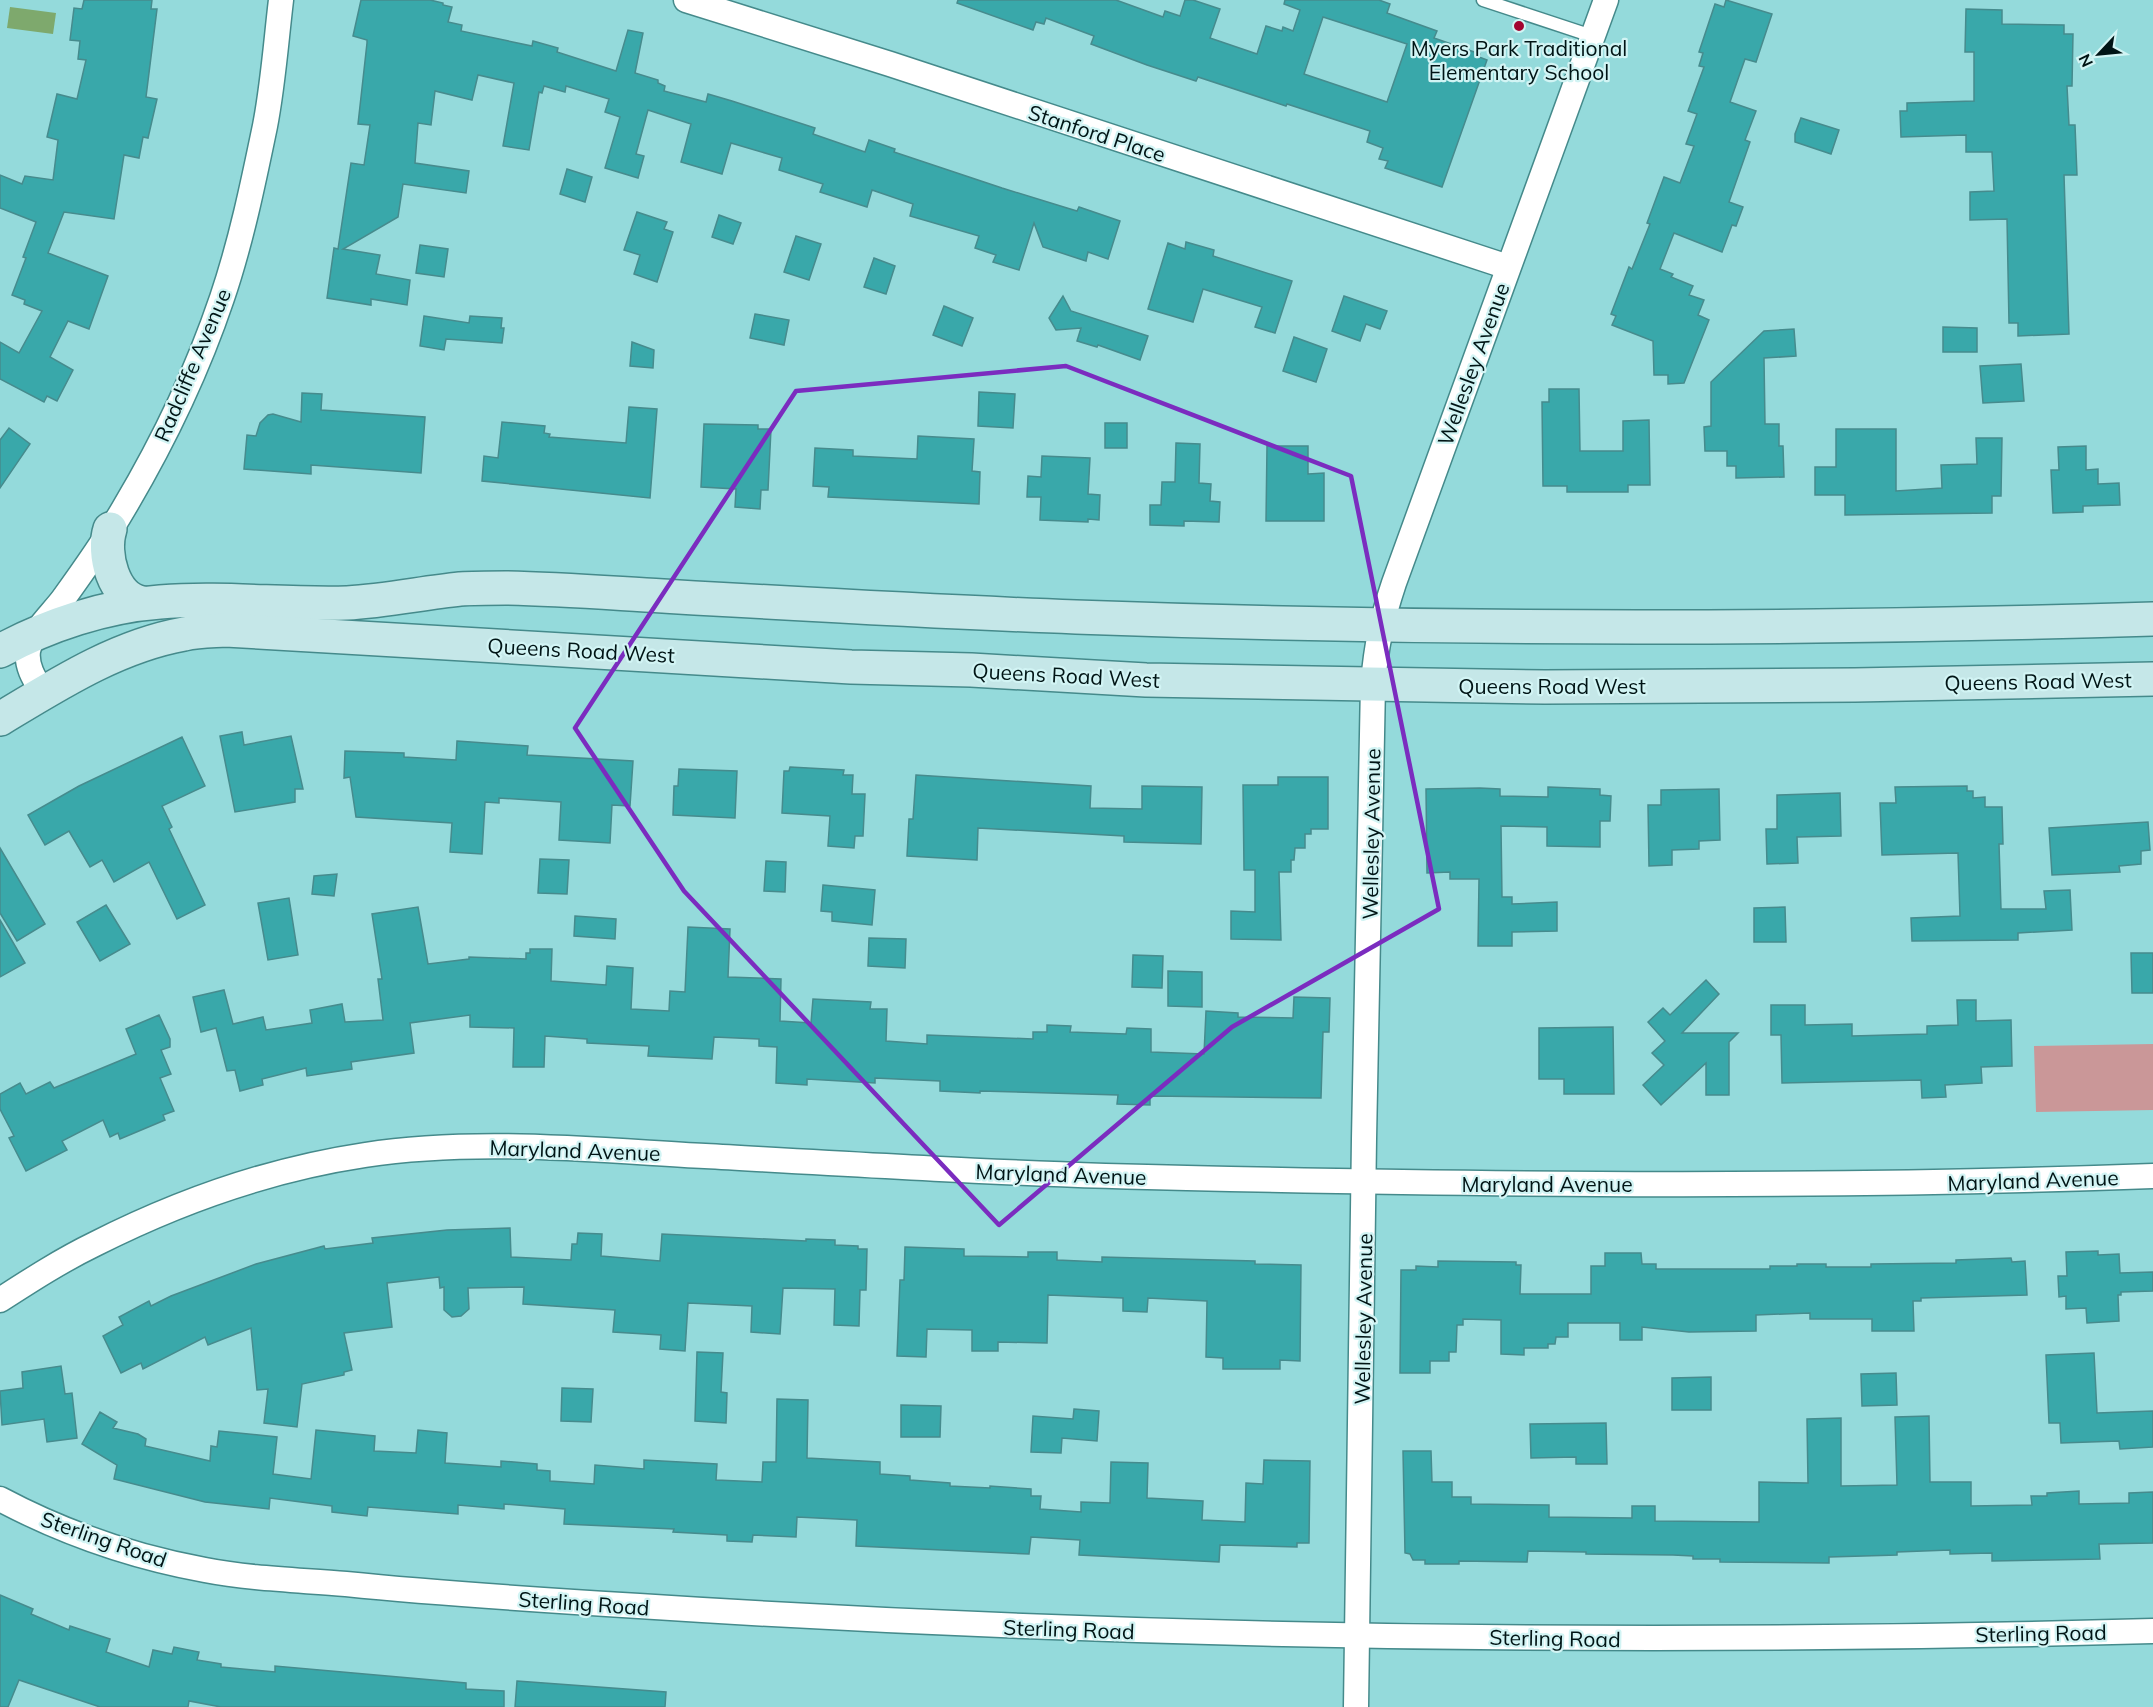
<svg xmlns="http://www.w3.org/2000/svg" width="2153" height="1707" viewBox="0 0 2153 1707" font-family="Mulish,sans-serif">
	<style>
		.green { fill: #ca9798 }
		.water { fill: #7ea96d }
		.building { fill: #39a8aa; stroke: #468b8d; stroke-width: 1.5; fill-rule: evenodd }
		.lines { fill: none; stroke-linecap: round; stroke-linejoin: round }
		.lane-casing { stroke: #458a8b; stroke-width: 15 }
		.street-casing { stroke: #458a8b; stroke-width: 27 }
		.secondary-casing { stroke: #458a8b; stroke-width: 36 }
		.lane { stroke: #fff; stroke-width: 12 }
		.street { stroke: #fff; stroke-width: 24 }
		.secondary { stroke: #c5e7e8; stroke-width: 33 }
		.marked { fill: none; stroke: #7b2cbf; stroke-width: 4.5; stroke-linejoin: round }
		.poi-dot { fill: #a30530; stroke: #d2f4f4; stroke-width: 2 }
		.labels { text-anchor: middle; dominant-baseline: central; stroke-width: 4.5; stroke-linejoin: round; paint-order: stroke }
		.poi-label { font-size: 21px; fill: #001415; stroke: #d2f4f4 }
		.street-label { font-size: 21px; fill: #001415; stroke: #d2f4f4 }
	</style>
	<rect width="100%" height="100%" fill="#94dadb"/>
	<!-- green -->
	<polygon class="green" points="2153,1044 2153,1110 2036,1112 2034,1046"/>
	<!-- water -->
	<polygon class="water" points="10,7 56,13 53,34 7,28"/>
	<!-- building -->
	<g class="building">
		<polygon points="84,0 152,0 151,9 157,9 146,97 157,99 148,138 143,137 139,158 124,155 114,219 64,212 48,253 108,276 89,329 68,321 50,357 73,370 57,401 47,396 44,402 0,379 0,342 19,353 42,311 24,304 25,300 12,295 26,258 23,257 36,222 0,208 0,175 22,184 25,176 53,180 58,140 47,137 57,94 77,99 86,60 78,59 80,41 70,40 74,8 82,9"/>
		<polygon points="361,0 430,0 443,3 443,5 452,7 448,22 462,25 461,31 532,46 533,41 558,48 557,52 616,71 628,30 643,33 635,73 658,80 658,83 665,86 664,91 706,102 708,94 732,101 815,128 813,134 865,152 869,140 895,149 894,152 1002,188 1067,208 1077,211 1079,207 1120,221 1108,259 1088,252 1086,261 1043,247 1034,223 1019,270 993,262 996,255 975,248 979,236 910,216 913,204 872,190 867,207 820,192 823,184 779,170 782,158 731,143 722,174 681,162 691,124 648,110 636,154 644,156 638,178 605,168 620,117 605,112 609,99 566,86 565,92 544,86 542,93 539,92 529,150 503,146 514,83 478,75 472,100 435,91 431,125 418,123 415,163 469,171 466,193 403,184 398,217 343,249 380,255 376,274 410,280 407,305 371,299 371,305 327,298 334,248 338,249 351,163 364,165 370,125 358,124 367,43 367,40 353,36"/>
		<path d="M958,0H1116L1163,17L1165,11L1180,16L1185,0H1193L1220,9L1210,38L1257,54L1266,26L1282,31L1283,27L1293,31L1300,10L1284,4L1285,0H1379L1390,4L1387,13L1437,31L1434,38L1480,54L1479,57L1487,60L1442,187L1385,168L1388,161L1379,159L1383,148L1367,142L1370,131L1287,104L1286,106L1198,77L1196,81L1147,65L1091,44L1094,36L1046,18L1044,24L1036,22L1033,30L957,3ZM1323,17L1407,44L1387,102L1304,74Z"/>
		<polygon points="1726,0 1772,14 1756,62 1745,59 1730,102 1756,111 1745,140 1750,142 1729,202 1743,207 1736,226 1732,225 1722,252 1674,233 1660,269 1673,274 1671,277 1693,286 1689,295 1704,300 1698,315 1709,320 1684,383 1668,384 1668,375 1654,375 1653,341 1612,325 1616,316 1611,314 1629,267 1632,269 1650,224 1647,223 1664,177 1680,183 1694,146 1686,144 1697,114 1688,111 1704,67 1699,66 1703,53 1699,52 1715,4 1724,7"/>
		<polygon points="1966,9 2002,10 2002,24 2064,25 2064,34 2073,34 2072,86 2067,86 2069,125 2075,125 2077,175 2064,175 2069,334 2018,336 2018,323 2009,323 2007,219 1970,220 1970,192 1994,191 1992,152 1966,152 1966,135 1901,137 1900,111 1907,111 1907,103 1974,101 1974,52 1965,52"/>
		<polygon points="1801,118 1839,130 1831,154 1795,142 1795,134"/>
		<polygon points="567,169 592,177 585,202 560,194"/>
		<polygon points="637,212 667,222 664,229 673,232 657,282 634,274 640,255 624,250"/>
		<polygon points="719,215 741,223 733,244 712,237"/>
		<polygon points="796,236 821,244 809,280 784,272"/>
		<polygon points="1186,242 1214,250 1213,256 1292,281 1275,333 1255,327 1262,307 1203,289 1193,322 1148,309 1168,243 1185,249"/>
		<polygon points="420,245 448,249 444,277 416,273"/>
		<polygon points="874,258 895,266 886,294 864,287"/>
		<polygon points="1063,296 1071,311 1148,336 1140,360 1098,345 1097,347 1077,341 1081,328 1056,330 1049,318"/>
		<polygon points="1344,296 1387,311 1380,329 1366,324 1360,341 1332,331"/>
		<polygon points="944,306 973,318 962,346 933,335"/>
		<polygon points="755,314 789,320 784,345 750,338"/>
		<polygon points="424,316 469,323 470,316 502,318 501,328 504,328 502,343 446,339 444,350 420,346"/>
		<polygon points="1943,327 1977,328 1977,352 1943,352"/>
		<polygon points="1794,329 1796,356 1764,358 1765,424 1779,424 1779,446 1783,446 1784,477 1736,478 1736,466 1727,466 1727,451 1705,451 1704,427 1711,426 1711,382 1764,331"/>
		<polygon points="1294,337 1327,349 1316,382 1283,371"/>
		<polygon points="632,342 654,350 653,368 630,366"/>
		<polygon points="2021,364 2024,401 1983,403 1980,366"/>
		<polygon points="1549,389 1579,389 1580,451 1623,451 1623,421 1649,420 1650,485 1628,485 1628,492 1567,492 1567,486 1543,486 1542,402 1549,402"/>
		<polygon points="979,392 1015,394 1013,428 978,426"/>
		<polygon points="302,393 322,394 321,410 425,417 421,473 311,465 311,474 244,469 247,435 256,436 260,423 268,415 273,414 301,422"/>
		<polygon points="629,407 657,409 650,498 482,481 484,456 498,458 502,422 545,426 544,433 550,434 549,437 626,443"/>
		<rect x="1105" y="423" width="22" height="25"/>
		<polygon points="704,424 758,425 758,429 771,429 768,490 761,490 760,509 735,507 736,489 701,487"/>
		<polygon points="9,428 30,444 0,488 0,440"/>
		<polygon points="1836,429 1896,429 1896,491 1942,488 1941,465 1977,464 1976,438 2002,438 2001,496 1992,496 1992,513 1845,515 1845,495 1815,495 1815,467 1836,467"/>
		<polygon points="918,436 974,439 972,471 980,472 979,504 828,497 829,487 813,486 815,448 853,450 853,456 917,459"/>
		<polygon points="1176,443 1200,444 1199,483 1211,484 1210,501 1220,502 1219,522 1184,521 1184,526 1150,525 1150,505 1161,505 1162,482 1175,482"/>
		<polygon points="1267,446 1308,446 1308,474 1324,473 1324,521 1266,521"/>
		<polygon points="2086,446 2086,470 2098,469 2098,484 2119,483 2120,505 2083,506 2083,512 2053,513 2051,470 2059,470 2058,447"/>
		<polygon points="1042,456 1090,458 1088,494 1100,495 1099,520 1088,519 1088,522 1040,520 1041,497 1027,497 1028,476 1041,477"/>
		<polygon points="242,732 244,745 291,736 303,789 295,789 295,802 235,812 220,736"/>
		<polygon points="182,737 205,786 162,806 172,827 169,829 205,905 177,919 149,862 114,882 102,860 90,867 69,831 45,845 28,815 79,786"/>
		<polygon points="457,741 528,746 527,755 633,761 630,806 612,805 610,843 559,840 561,802 499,798 499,803 485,802 482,854 450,852 452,823 356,817 350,777 344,778 345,751 404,753 404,757 456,760"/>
		<polygon points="790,767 844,770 843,775 853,775 852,794 865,794 863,836 855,836 854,848 828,846 830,816 782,813 784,771 789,771"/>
		<polygon points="679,769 737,771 735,818 673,815 674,786 678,786"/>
		<polygon points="916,775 1091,786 1090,808 1142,809 1142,786 1202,787 1201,844 1124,842 1124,836 978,828 977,860 907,856 909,819 913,819"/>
		<polygon points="1278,777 1328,777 1328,829 1311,829 1311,834 1305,834 1305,848 1295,848 1294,860 1291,860 1291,872 1279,872 1281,940 1231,939 1231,911 1255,912 1255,870 1244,870 1243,785 1278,785"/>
		<polygon points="1967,786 1967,791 1973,791 1973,798 1985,797 1985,807 2002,807 2003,844 1999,844 2001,909 2046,909 2044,891 2070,890 2072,930 2018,933 2018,940 1912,941 1911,918 1960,916 1958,853 1882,855 1880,803 1896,803 1895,787"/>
		<polygon points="1548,787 1600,789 1600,795 1611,796 1610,821 1600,821 1600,847 1547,846 1547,827 1501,826 1502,897 1512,897 1512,904 1557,902 1557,931 1512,932 1512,946 1478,946 1479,879 1450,879 1450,872 1427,873 1426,789 1480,788 1500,789 1500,796 1548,797"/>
		<polygon points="1719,789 1720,840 1699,841 1699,849 1672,850 1672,865 1649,866 1648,805 1661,805 1661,790"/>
		<polygon points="1840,793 1841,836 1797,837 1798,863 1767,864 1766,829 1777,829 1777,795"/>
		<polygon points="2148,822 2150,850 2141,851 2141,864 2119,866 2120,872 2052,875 2049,828"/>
		<polygon points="0,848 45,924 17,941 0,913"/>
		<polygon points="540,859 569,860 567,894 538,893"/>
		<polygon points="766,861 786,862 785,892 764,891"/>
		<polygon points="337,874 334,896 312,894 314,876"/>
		<polygon points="823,885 875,890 872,925 832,921 832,912 821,911"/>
		<polygon points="289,898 298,955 268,960 258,903"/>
		<polygon points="106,905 130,944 100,961 77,922"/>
		<polygon points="418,907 428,964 469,959 469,957 526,959 526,953 530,953 530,949 552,949 551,981 606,985 607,966 633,968 631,1009 669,1011 670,991 685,992 688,927 730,929 728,977 781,979 780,1021 811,1023 813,999 871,1002 870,1009 887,1009 886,1041 927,1044 927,1035 1033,1039 1033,1032 1047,1032 1047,1025 1071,1026 1070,1032 1126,1034 1127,1028 1151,1029 1151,1052 1204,1054 1206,1011 1238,1013 1238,1017 1293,1018 1294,997 1330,998 1329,1032 1323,1032 1321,1098 1150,1096 1150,1105 1117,1104 1118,1095 980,1091 980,1093 940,1091 940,1081 875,1078 875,1083 807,1079 807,1085 776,1083 777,1047 759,1046 759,1039 714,1037 712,1059 648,1056 649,1046 587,1043 587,1039 545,1036 544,1067 513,1067 514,1028 470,1027 470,1015 410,1023 414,1053 351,1062 352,1069 307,1076 306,1068 262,1079 263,1085 240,1091 235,1070 227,1071 216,1028 201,1032 193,997 224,990 233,1024 263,1017 266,1030 312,1023 310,1010 342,1004 345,1022 383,1020 378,979 382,979 372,914"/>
		<polygon points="1785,907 1786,942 1754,942 1754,908"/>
		<polygon points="575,916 616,919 615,939 574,936"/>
		<polygon points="0,920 25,963 0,977"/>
		<polygon points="869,938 906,939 905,968 868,966"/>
		<polygon points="2131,953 2153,953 2153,993 2132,993"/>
		<polygon points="1133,955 1163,956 1162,988 1132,987"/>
		<polygon points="1168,971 1202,972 1202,1007 1168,1006"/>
		<polygon points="1706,980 1719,994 1682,1033 1738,1033 1729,1042 1729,1095 1706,1095 1706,1063 1661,1105 1643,1085 1664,1065 1652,1053 1665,1041 1648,1022 1663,1008 1670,1015"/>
		<polygon points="1957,1000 1976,1000 1976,1021 2011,1020 2012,1066 1981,1067 1982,1083 1945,1085 1946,1097 1922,1098 1921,1080 1782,1083 1781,1035 1771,1035 1771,1005 1805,1005 1805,1025 1852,1024 1852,1036 1927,1034 1927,1026 1958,1025"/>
		<polygon points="159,1015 170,1039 170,1047 161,1050 171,1074 160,1078 174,1111 163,1115 165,1120 120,1139 118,1133 110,1137 103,1120 62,1141 67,1150 26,1171 9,1138 14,1136 0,1109 0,1094 20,1083 26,1094 50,1082 54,1088 136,1054 126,1029"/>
		<polygon points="1613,1027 1614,1094 1564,1094 1564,1079 1539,1079 1539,1028"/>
		<polygon points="510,1228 511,1257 571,1260 572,1244 577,1244 578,1233 602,1234 601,1256 660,1261 662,1234 806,1241 806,1239 835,1240 835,1245 858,1246 858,1249 867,1249 866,1290 860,1290 859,1326 834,1325 835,1289 783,1288 780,1334 751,1332 752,1306 688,1303 685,1351 660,1349 661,1335 613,1332 615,1310 523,1304 524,1287 468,1288 469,1309 461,1316 452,1317 444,1310 444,1287 440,1288 439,1277 387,1283 392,1327 344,1333 352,1370 344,1372 344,1375 302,1384 297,1427 264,1423 268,1389 257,1390 251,1328 208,1345 205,1337 143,1369 141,1363 121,1373 103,1336 123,1325 119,1317 149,1301 151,1306 171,1296 256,1264 324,1246 325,1249 373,1243 372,1238 447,1230"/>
		<polygon points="905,1247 964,1249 964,1256 1028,1257 1028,1252 1057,1252 1057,1260 1102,1262 1102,1257 1255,1261 1255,1264 1301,1265 1300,1361 1280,1360 1280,1369 1223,1369 1223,1358 1206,1357 1207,1301 1148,1298 1147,1312 1123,1311 1123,1298 1048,1295 1047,1343 998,1342 998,1351 972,1351 972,1330 927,1329 926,1357 897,1356 900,1280 904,1280"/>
		<polygon points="2098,1251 2098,1255 2119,1254 2120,1273 2153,1272 2153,1291 2121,1292 2121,1295 2118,1295 2119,1321 2087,1323 2086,1308 2066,1309 2066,1296 2059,1297 2058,1276 2067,1276 2066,1252"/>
		<polygon points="1605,1253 1641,1253 1642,1264 1656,1264 1656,1269 1770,1269 1770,1266 1797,1266 1797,1264 1826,1264 1826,1267 1871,1267 1871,1264 1956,1263 1956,1260 2011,1258 2012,1262 2025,1261 2027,1295 1921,1298 1921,1301 1913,1301 1914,1331 1872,1331 1872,1319 1810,1319 1810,1313 1756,1315 1756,1331 1689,1332 1642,1327 1642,1340 1620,1340 1620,1323 1568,1323 1568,1337 1556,1337 1555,1344 1548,1344 1548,1348 1524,1348 1524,1355 1501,1354 1501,1320 1463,1319 1463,1325 1457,1325 1456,1352 1449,1352 1449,1361 1430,1361 1430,1373 1400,1373 1401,1270 1416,1270 1416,1266 1438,1267 1438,1261 1516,1262 1516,1265 1521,1265 1520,1294 1591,1294 1591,1266 1605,1266"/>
		<polygon points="697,1352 723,1353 721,1392 727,1393 726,1423 695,1421"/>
		<polygon points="2094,1353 2097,1413 2153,1411 2153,1447 2120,1449 2119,1441 2061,1443 2060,1423 2049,1423 2046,1355"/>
		<polygon points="61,1366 65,1394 72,1393 77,1438 47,1442 44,1419 2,1425 0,1391 23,1388 22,1372"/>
		<polygon points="1896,1373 1897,1405 1862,1406 1861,1374"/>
		<polygon points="1711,1377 1711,1410 1672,1410 1672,1378"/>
		<polygon points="562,1388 593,1389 591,1422 561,1421"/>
		<polygon points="777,1399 808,1400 807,1458 880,1462 880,1474 910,1476 910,1480 950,1483 950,1486 990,1488 990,1486 1031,1489 1031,1496 1041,1496 1040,1509 1081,1512 1081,1502 1110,1503 1111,1462 1148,1463 1147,1498 1203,1501 1202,1520 1245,1522 1246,1483 1263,1484 1264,1460 1310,1461 1309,1543 1297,1543 1297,1547 1220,1545 1219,1562 1079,1555 1080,1540 1031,1537 1029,1554 856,1546 857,1520 797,1517 796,1537 753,1535 752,1542 727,1541 727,1535 673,1532 674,1529 564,1524 565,1509 504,1504 504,1509 458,1505 458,1514 368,1507 367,1516 332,1512 332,1506 270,1498 269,1509 205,1502 114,1479 117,1465 82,1444 100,1412 117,1422 113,1428 138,1434 146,1439 145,1446 210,1461 211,1446 217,1447 219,1431 277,1437 273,1474 311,1479 316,1430 375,1436 374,1451 416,1453 418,1430 447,1433 445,1463 501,1467 501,1461 537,1464 537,1470 550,1471 550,1481 594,1484 595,1465 644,1469 644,1460 717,1464 716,1480 762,1482 763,1462 776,1462"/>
		<polygon points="901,1405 941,1406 940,1437 901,1437"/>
		<polygon points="1074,1409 1099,1411 1097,1441 1062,1438 1061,1453 1031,1452 1033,1416 1073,1419"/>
		<polygon points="1929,1416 1930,1482 1971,1482 1971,1506 2032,1505 2031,1496 2047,1496 2047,1493 2079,1491 2079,1504 2129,1503 2129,1493 2153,1492 2153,1543 2099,1544 2100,1559 2047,1560 1992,1561 1992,1553 1950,1554 1950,1550 1897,1552 1897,1555 1829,1557 1829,1563 1720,1562 1720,1559 1693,1559 1693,1556 1673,1555 1586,1554 1586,1552 1528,1551 1527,1562 1459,1561 1459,1564 1425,1564 1425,1560 1413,1560 1410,1554 1405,1553 1403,1451 1431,1451 1432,1482 1452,1482 1452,1497 1471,1497 1471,1504 1549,1505 1549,1517 1632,1518 1632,1506 1655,1506 1655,1521 1759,1522 1759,1482 1808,1483 1807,1419 1841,1418 1841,1486 1897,1485 1895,1417"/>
		<polygon points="1606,1423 1607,1464 1576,1464 1576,1457 1531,1458 1530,1424"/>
		<polygon points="0,1595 33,1609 31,1614 69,1630 70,1626 110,1639 106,1652 149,1667 153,1650 172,1654 174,1647 199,1652 197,1660 221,1664 221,1667 275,1672 275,1666 466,1683 466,1689 504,1691 504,1707 221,1707 189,1701 188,1707 100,1707 19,1680 8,1707 0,1707"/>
		<polygon points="517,1681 666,1692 665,1707 515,1707"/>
	</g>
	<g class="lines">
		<!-- lane casing -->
		<g class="lane-casing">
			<polyline id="lane" points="1483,0 1592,36"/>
		</g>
		<!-- street casing -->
		<g class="street-casing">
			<g id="street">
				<polyline points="686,0 890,64 1508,267"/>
				<path d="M43,693C35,680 26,667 28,651C32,631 51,615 63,599C84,570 106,539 124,508C162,444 198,369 222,298C241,242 253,184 265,126C273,85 276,42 281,0"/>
				<path d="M0,1300C31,1280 62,1260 95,1244C178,1202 272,1169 365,1155C476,1138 593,1150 705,1156C865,1165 1026,1175 1187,1178C1509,1185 1831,1188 2153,1176"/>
				<path d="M0,1499C64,1533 134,1557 205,1570C251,1579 299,1580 346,1584C444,1594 541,1600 639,1606C1143,1639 1648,1645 2153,1631"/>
				<path d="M1356,1707L1364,1139L1373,684C1376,646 1382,619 1394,583L1606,0"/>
			</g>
		</g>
		<!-- secondary casing -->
		<g class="secondary-casing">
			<g id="secondary">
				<path d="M110,529C102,553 113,599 143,603"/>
				<path d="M0,651C48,625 105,606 160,602C222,597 285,605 347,603C385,601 422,593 460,589C475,588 491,588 506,588C558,589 610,593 663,596C801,604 938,612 1076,617C1435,630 1794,630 2153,619"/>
				<path d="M0,719C58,684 117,646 184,634C198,631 212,631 226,630L851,667L971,670L1146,680L1545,687L1855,685L2153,679"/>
			</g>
		</g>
		<!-- lane -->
		<use href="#lane" class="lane"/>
		<!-- street -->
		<use href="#street" class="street"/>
		<!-- secondary -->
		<use href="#secondary" class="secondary"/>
	</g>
	<!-- marked area -->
	<path class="marked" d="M1066,366L1351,476L1439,909L1232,1027L999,1225L684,891L575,728L796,391Z"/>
	<!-- markers -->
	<circle class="poi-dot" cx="1519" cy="26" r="6"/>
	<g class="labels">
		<!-- poi labels -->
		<g class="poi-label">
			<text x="1519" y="48">Myers Park Traditional<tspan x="1519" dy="24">Elementary School</tspan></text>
		</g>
		<!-- street labels -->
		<g class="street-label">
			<text transform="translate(1097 133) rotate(18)">Stanford Place</text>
			<text transform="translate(1473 364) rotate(-70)">Wellesley Avenue</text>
			<text transform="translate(192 365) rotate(-67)">Radcliffe Avenue</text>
			<text transform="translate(581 650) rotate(3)">Queens Road West</text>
			<text transform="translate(1066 675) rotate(3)">Queens Road West</text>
			<text transform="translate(2038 681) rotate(-1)">Queens Road West</text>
			<text x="1552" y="686">Queens Road West</text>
			<text transform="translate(1371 834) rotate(-89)">Wellesley Avenue</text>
			<text transform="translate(575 1150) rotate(2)">Maryland Avenue</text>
			<text transform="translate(1061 1174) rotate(2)">Maryland Avenue</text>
			<text transform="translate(2033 1180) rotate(-2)">Maryland Avenue</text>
			<text x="1547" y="1184">Maryland Avenue</text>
			<text transform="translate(1363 1319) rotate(-89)">Wellesley Avenue</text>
			<text transform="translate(104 1539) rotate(19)">Sterling Road</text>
			<text transform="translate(584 1603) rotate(4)">Sterling Road</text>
			<text transform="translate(1069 1629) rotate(2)">Sterling Road</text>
			<text transform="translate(2041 1633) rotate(-1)">Sterling Road</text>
			<text transform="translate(1555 1638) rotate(1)">Sterling Road</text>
		</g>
	</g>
	<!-- north arrow -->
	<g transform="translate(2099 54) rotate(244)" stroke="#d2f4f4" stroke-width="4.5" paint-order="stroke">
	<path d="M0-4.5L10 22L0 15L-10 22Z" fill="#001415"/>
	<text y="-9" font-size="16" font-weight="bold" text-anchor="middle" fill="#001415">N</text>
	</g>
</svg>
